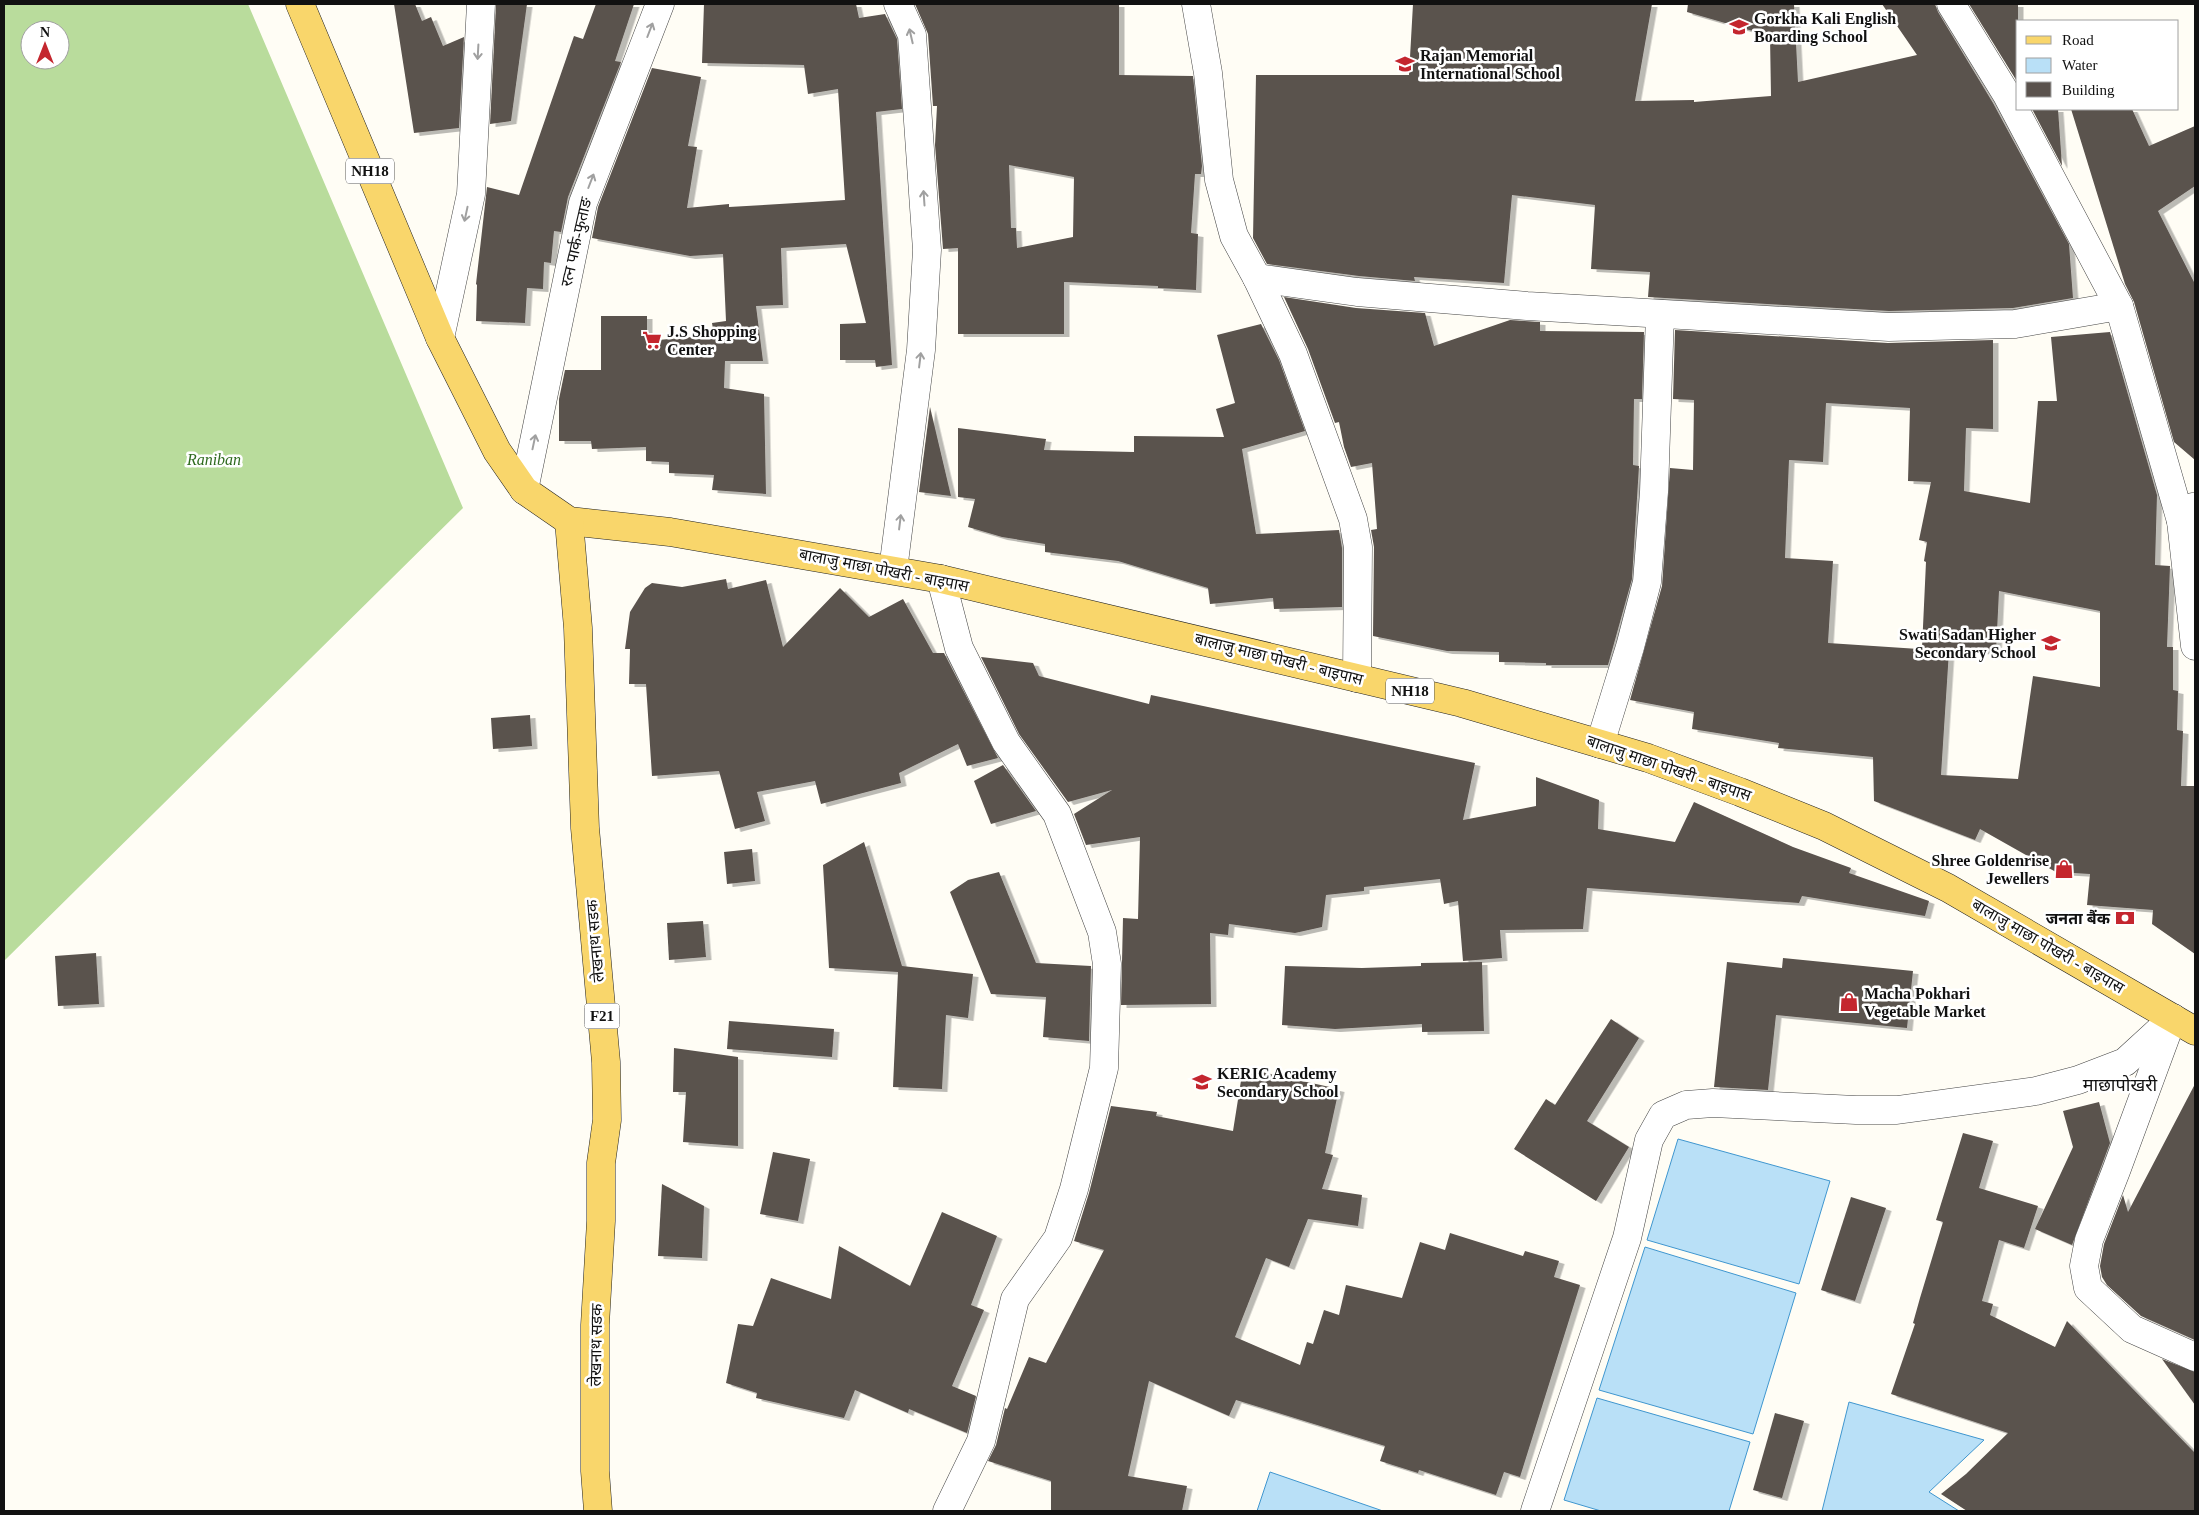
<svg xmlns="http://www.w3.org/2000/svg" width="2199" height="1515" viewBox="0 0 2199 1515" font-family="'Times New Roman','Noto Sans Devanagari',serif">
	<style>
		.forest { fill: #b9dc9c; fill-rule: evenodd }
		.water { fill: #b9e0f7; stroke: #3f96cf }
		.building { fill: #5a524d; fill-rule: evenodd; filter: url(#shadow) }
		.lines { fill: none; stroke-linecap: round; stroke-linejoin: round }
		.minor-casing { stroke: #444; stroke-width: 29 }
		.major-casing { stroke: #222; stroke-width: 29 }
		.minor { stroke: #fff; stroke-width: 28 }
		.major { stroke: #f9d66b; stroke-width: 28 }
		.oneway { stroke: #a0a0a0 }
		.labels { text-anchor: middle; dominant-baseline: central; stroke-width: 5; stroke-linejoin: round; paint-order: stroke }
		.shield { fill: #fff; stroke: #585858; stroke-width: 1 }
		.shield-label { font-size: 15px; font-weight: bold; fill: #111 }
		.poi-label { font-size: 16px; font-weight: bold; fill: #111; stroke: #fff; text-anchor: start }
		.street-label { font-size: 16px; fill: #111; stroke: #fff }
		.park-label { font-size: 16px; font-style: italic; fill: #2f6b1f; stroke: #fff }
		.neighbourhood-label { font-size: 18px; fill: #111; stroke: #fff }
	</style>
	<defs>
		<filter id="shadow"><feDropShadow dx="5.5" dy="3" stdDeviation="0" flood-color="#0004"/></filter>
	</defs>
	<rect width="100%" height="100%" fill="#fffdf5"/>
	<!-- forest -->
	<path class="forest" d="M4,4H248L463,508L4,961ZM30,30H60V60H30Z"/>
	<!-- water -->
	<g class="water">
		<polygon points="1678,1139 1830,1181 1799,1284 1647,1240"/>
		<polygon points="1645,1247 1796,1293 1753,1434 1599,1390"/>
		<polygon points="1597,1398 1750,1442 1729,1511 1601,1511 1564,1500"/>
		<polygon points="1849,1402 1984,1440 1929,1492 1959,1511 1822,1511"/>
		<polygon points="1270,1472 1383,1511 1257,1511"/>
	</g>
	<!-- building -->
	<g class="building">
		<polygon points="394,4 415,4 422,21 431,17 443,46 464,37 459,128 414,133"/>
		<polygon points="496,4 527,4 511,121 490,124"/>
		<polygon points="596,4 634,4 615,61 621,62 568,197 561,232 554,231 551,263 544,262 543,289 527,288 525,323 476,321 477,285 476,284 487,187 519,195 574,36 583,39"/>
		<polygon points="704,4 856,4 859,18 885,14 897,39 902,109 876,112 892,365 876,367 875,360 840,360 840,324 866,323 846,244 781,248 783,305 756,306 763,361 725,361 724,388 764,394 766,494 712,490 714,475 669,473 669,462 646,461 646,447 592,449 591,441 559,441 559,399 565,370 601,370 601,316 647,316 647,341 714,335 712,323 726,321 723,254 690,256 592,238 598,207 652,68 701,77 688,146 697,147 687,208 729,204 729,207 845,200 838,89 808,94 804,65 702,63"/>
		<path d="M915,4H1119V75L1193,76L1202,166L1201,174H1195L1191,233L1198,234L1196,290L1158,288V286L1064,282V334H958V248L943,249L935,145L937,106H933L928,34ZM1009,165L1074,177L1073,237L1017,248L1016,228H1011Z"/>
		<polygon points="1413,4 1652,4 1635,101 1694,100 1694,102 1771,96 1770,36 1687,12 1688,4 1794,4 1798,82 1917,55 1882,4 1935,4 1938,12 1993,103 2069,244 2073,298 2013,308 1889,311 1648,297 1650,272 1591,269 1595,205 1512,195 1504,283 1414,277 1415,281 1359,276 1267,264 1253,238 1256,75 1409,75"/>
		<polygon points="1969,4 2018,4 2018,83"/>
		<polygon points="2032,109 2058,109 2062,166"/>
		<polygon points="2071,109 2132,109 2149,146 2195,126 2195,186 2158,211 2195,284 2195,460 2174,442 2134,302 2125,284"/>
		<polygon points="1284,297 1356,308 1425,313 1434,346 1510,320 1540,322 1540,331 1644,332 1642,399 1634,399 1633,465 1639,466 1632,579 1608,665 1546,665 1546,663 1499,662 1499,652 1447,651 1373,636 1374,547 1371,530 1377,529 1372,463 1351,467 1344,447 1339,422 1335,423 1308,349"/>
		<polygon points="1261,324 1279,360 1305,431 1242,449 1256,534 1339,530 1342,548 1342,607 1274,609 1273,598 1210,604 1208,588 1118,561 1045,552 1045,544 1002,537 968,527 975,499 958,497 958,428 1046,439 1044,450 1134,452 1134,436 1224,437 1216,409 1235,403 1217,335"/>
		<path d="M1675,330L1888,343L1993,340V429L1966,428L1964,491L2030,503L2038,401H2057L2051,337L2110,332L2157,495L2155,565L2170,566L2167,647H2173V690L2178,691L2177,730L2183,731L2181,786H2195V954L2152,924L2153,910L2087,905L2090,874L2056,872L1980,829L1975,840L1874,801L1873,757L1778,748L1779,743L1692,729L1694,712L1630,700L1662,586L1670,468L1693,470L1694,400L1673,399ZM1826,403L1910,408L1908,481L1931,482L1919,540L1927,542L1924,561L1926,562L1922,648L1996,652L1999,591L2100,611V687L2033,676L2018,779L1941,775L1949,651L1828,643L1833,561L1785,558L1789,460L1823,462Z"/>
		<polygon points="930,407 951,496 919,492"/>
		<polygon points="726,579 728,589 766,580 783,647 840,588 869,617 903,599 933,653 944,653 998,758 967,766 958,744 899,773 901,783 821,804 815,781 757,792 765,821 735,829 719,771 652,776 646,684 629,684 630,649 625,649 630,612 645,588 652,583 682,587"/>
		<polygon points="981,657 1033,663 1039,676 1149,704 1151,695 1475,763 1463,820 1536,806 1536,777 1599,800 1598,829 1675,842 1694,802 1793,847 1851,868 1849,873 1929,901 1925,916 1802,896 1799,903 1587,888 1583,929 1500,930 1502,958 1463,961 1458,901 1444,904 1440,879 1364,887 1364,891 1326,895 1322,927 1295,933 1229,924 1228,935 1210,933 1211,1004 1121,1005 1123,918 1138,919 1140,837 1086,845 1074,814 1112,790 1068,802 1019,734"/>
		<polygon points="530,715 532,746 493,749 491,718"/>
		<polygon points="1003,765 1036,811 991,824 974,781"/>
		<polygon points="864,842 902,966 973,974 968,1018 946,1015 942,1089 893,1087 898,972 829,968 823,865"/>
		<polygon points="752,849 755,881 727,884 724,852"/>
		<polygon points="999,872 1036,963 1091,966 1089,1041 1043,1037 1046,997 991,994 950,892 968,880"/>
		<polygon points="703,921 706,957 669,960 667,923"/>
		<polygon points="96,953 99,1004 58,1006 55,956"/>
		<polygon points="1783,958 1913,971 1907,1028 1776,1015 1768,1090 1714,1087 1727,962 1782,968"/>
		<polygon points="1482,962 1484,1031 1422,1032 1422,1024 1335,1029 1282,1025 1285,966 1362,968 1421,966 1421,963"/>
		<polygon points="1611,1019 1639,1038 1587,1121 1629,1147 1596,1201 1514,1149 1546,1099 1555,1105"/>
		<polygon points="729,1021 834,1029 832,1057 727,1049"/>
		<polygon points="674,1048 738,1057 738,1146 683,1142 686,1092 673,1092"/>
		<polygon points="1243,1068 1339,1089 1325,1153 1333,1155 1322,1189 1362,1195 1358,1226 1308,1219 1289,1267 1266,1258 1235,1337 1300,1365 1307,1342 1313,1344 1324,1310 1339,1315 1346,1285 1402,1298 1420,1242 1445,1250 1450,1233 1523,1256 1525,1251 1559,1261 1554,1277 1580,1285 1520,1477 1504,1472 1496,1495 1419,1470 1418,1473 1380,1461 1385,1446 1236,1400 1229,1416 1149,1381 1128,1476 1187,1486 1182,1511 1051,1511 1051,1481 988,1461 996,1445 1005,1408 1007,1409 1029,1357 1046,1363 1104,1250 1074,1241 1089,1193 1111,1106 1157,1112 1156,1116 1233,1131"/>
		<polygon points="2195,1084 2195,1340 2141,1316 2107,1285 2102,1277 2100,1266 2104,1244 2123,1195 2128,1212"/>
		<polygon points="2099,1102 2110,1143 2072,1245 2035,1229 2073,1147 2063,1111"/>
		<polygon points="1963,1133 1993,1141 1979,1188 2038,1206 2024,1248 1999,1240 1982,1301 1993,1304 1990,1315 2055,1347 2067,1321 2195,1453 2195,1511 1967,1511 1941,1494 1966,1474 2008,1433 1891,1394 1915,1324 1913,1323 1920,1298 1943,1222 1936,1220"/>
		<polygon points="773,1152 810,1159 798,1221 760,1214"/>
		<polygon points="662,1184 704,1206 702,1258 658,1256"/>
		<polygon points="1851,1197 1886,1208 1855,1301 1821,1290"/>
		<polygon points="942,1212 997,1236 971,1305 984,1310 952,1386 976,1396 967,1433 909,1409 908,1413 855,1390 844,1418 756,1398 757,1393 726,1383 738,1324 753,1326 771,1278 831,1299 839,1246 910,1286"/>
		<polygon points="2162,1359 2195,1372 2195,1405"/>
		<polygon points="1775,1413 1804,1421 1782,1498 1753,1490"/>
	</g>
	<g class="lines">
		<!-- minor casing -->
		<g class="minor-casing">
			<g id="minor">
				<polyline points="1196,4 1208,73 1219,180 1234,236 1257,278 1293,354 1353,519 1358,547 1357,678"/>
				<polyline points="1951,4 2007,95 2119,306 2181,521"/>
				<polyline points="1257,278 1357,292 1527,306 1889,327 2015,324 2119,306"/>
				<polyline points="440,338 471,194 481,4"/>
				<polyline points="524,490 583,203 660,4"/>
				<polyline points="2193,507 2181,521 2195,646"/>
				<polyline points="893,570 921,350 927,250 912,35 898,4"/>
				<polyline points="941,579 959,648 1006,742 1057,814 1102,932 1107,964 1104,1068 1074,1189 1058,1238 1015,1299 981,1441 947,1511"/>
				<polyline points="1600,744 1630,647 1647,582 1654,492 1660,314"/>
				<polyline points="2171,1022 2116,1171 2089,1240 2084,1266 2088,1288 2132,1329 2195,1357"/>
				<polyline points="1535,1511 1627,1238 1649,1140 1663,1115 1686,1105 1713,1103 1856,1110 1897,1110 2036,1091 2078,1080 2125,1062 2173,1018"/>
			</g>
		</g>
		<!-- major casing -->
		<g class="major-casing">
			<g id="major">
				<polyline points="300,4 440,338 497,451 524,490 569,521 670,532 941,579 1462,703 1648,758 1740,792 1824,826 1948,888 2195,1031"/>
				<polyline points="569,521 578,628 585,828 606,1062 607,1120 601,1163 601,1221 595,1325 595,1471 598,1511"/>
			</g>
		</g>
		<!-- minor -->
		<use href="#minor" class="minor"/>
		<!-- major -->
		<use href="#major" class="major"/>
	</g>
	<!-- one-way arrows -->
	<defs><path id="oneway-shaft" d="M-6 0H5M1.5-3L5.5 0L1.5 3" fill="none" stroke-width="1.6" stroke-linecap="round" stroke-linejoin="round" transform="scale(1.25)"/></defs>
	<g class="oneway">
		<use href="#oneway-shaft" transform="translate(650 30) rotate(-69)"/>
		<use href="#oneway-shaft" transform="translate(911 36) rotate(-103)"/>
		<use href="#oneway-shaft" transform="translate(478 52) rotate(93)"/>
		<use href="#oneway-shaft" transform="translate(591 181) rotate(-69)"/>
		<use href="#oneway-shaft" transform="translate(924 198) rotate(-94)"/>
		<use href="#oneway-shaft" transform="translate(466 214) rotate(102)"/>
		<use href="#oneway-shaft" transform="translate(920 360) rotate(-83)"/>
		<use href="#oneway-shaft" transform="translate(534 442) rotate(-78)"/>
		<use href="#oneway-shaft" transform="translate(900 522) rotate(-83)"/>
	</g>
	<!-- icons -->
	<defs>
		<g id="school-bare" transform="scale(1.5)"><path d="M0-5L7-2L0 1L-7-2ZM-4 1L0 2.5L4 1V4Q0 6-4 4Z" fill="#c4262e" stroke="#fff" stroke-width="2.5" paint-order="stroke"/></g>
		<g id="supermarket-bare" transform="scale(1.5)"><path d="M-6-5.5h2.5l.6 2H6L4.5 2H-2.5L-4.4-4H-6ZM-1.5 3.2a1.3 1.3 0 1 0 .1 0ZM3 3.2a1.3 1.3 0 1 0 .1 0Z" fill="#c4262e" stroke="#fff" stroke-width="2.5" paint-order="stroke"/></g>
		<g id="shop-bare" transform="scale(1.5)"><path d="M-5-2.5h2.3a2.7 3.5 0 0 1 5.4 0H5L5.5 6h-11ZM-1.5-2.5h3a1.5 2.3 0 0 0-3 0Z" fill="#c4262e" stroke="#fff" stroke-width="2.5" paint-order="stroke"/></g>
		<g id="bank-bare" transform="scale(1.5)"><path d="M-6-4H6V4H-6ZM0-2.3a2.3 2.3 0 1 0 0 4.6a2.3 2.3 0 1 0 0-4.6Z" fill="#c4262e" stroke="#fff" stroke-width="2.5" paint-order="stroke"/></g>
	</defs>
	<g fill-rule="evenodd">
		<use href="#school-bare" x="1739" y="27"/>
		<use href="#school-bare" x="1405" y="64"/>
		<use href="#supermarket-bare" x="652" y="340"/>
		<use href="#school-bare" x="2051" y="643"/>
		<use href="#shop-bare" x="2064" y="869"/>
		<use href="#bank-bare" x="2125" y="918"/>
		<use href="#shop-bare" x="1849" y="1002"/>
		<use href="#school-bare" x="1202" y="1082"/>
	</g>
	<g class="labels">
		<!-- shield labels -->
		<g class="shield">
			<rect x="346" y="158.5" width="48" height="25" rx="4"/>
			<rect x="1386" y="678.5" width="48" height="25" rx="4"/>
			<rect x="584.5" y="1003.5" width="35" height="25" rx="4"/>
		</g>
		<g class="shield-label">
			<text x="370" y="171">NH18</text>
			<text x="1410" y="691">NH18</text>
			<text x="602" y="1016">F21</text>
		</g>
		<!-- poi labels -->
		<g class="poi-label">
			<text x="1754" y="18">Gorkha Kali English<tspan x="1754" dy="18">Boarding School</tspan></text>
			<text x="1420" y="55">Rajan Memorial<tspan x="1420" dy="18">International School</tspan></text>
			<text x="667" y="331">J.S Shopping<tspan x="667" dy="18">Center</tspan></text>
			<text x="2036" y="634" text-anchor="end">Swati Sadan Higher<tspan x="2036" dy="18">Secondary School</tspan></text>
			<text x="2049" y="860" text-anchor="end">Shree Goldenrise<tspan x="2049" dy="18">Jewellers</tspan></text>
			<text x="2110" y="918" text-anchor="end">जनता बैंक</text>
			<text x="1864" y="993">Macha Pokhari<tspan x="1864" dy="18">Vegetable Market</tspan></text>
			<text x="1217" y="1073">KERIC Academy<tspan x="1217" dy="18">Secondary School</tspan></text>
		</g>
		<!-- street labels -->
		<g class="street-label">
			<text transform="translate(576 242) rotate(-77)">रत्न पार्क-फुताङ</text>
			<text transform="translate(884 570) rotate(11)">बालाजु माछा पोखरी - बाइपास</text>
			<text transform="translate(1279 659) rotate(14)">बालाजु माछा पोखरी - बाइपास</text>
			<text transform="translate(1669 768) rotate(19)">बालाजु माछा पोखरी - बाइपास</text>
			<text transform="translate(595 941) rotate(-95)">लेखनाथ सडक</text>
			<text transform="translate(2048 946) rotate(30)">बालाजु माछा पोखरी - बाइपास</text>
			<text transform="translate(596 1345) rotate(-89)">लेखनाथ सडक</text>
		</g>
		<!-- park labels -->
		<g class="park-label">
			<text x="214" y="459">Raniban</text>
		</g>
		<!-- neighbourhood labels -->
		<g class="neighbourhood-label">
			<text x="2120" y="1085">माछापोखरी</text>
		</g>
	</g>
	<!-- border -->
	<rect width="2199" height="1515" fill="none" stroke="#111111" stroke-width="10"/>
	<!-- legend -->
	<rect x="2016" y="20" width="162" height="90" fill="#ffffff" stroke="#a0a0a0"/>
	<rect x="2026" y="36" width="25" height="8" fill="#f9d66b" stroke="#a0a0a0"/>
	<text x="2062" y="45" font-size="15" fill="#111111">Road</text>
	<rect x="2026" y="58" width="25" height="15" fill="#b9e0f7" stroke="#a0a0a0"/>
	<text x="2062" y="70" font-size="15" fill="#111111">Water</text>
	<rect x="2026" y="82" width="25" height="15" fill="#5a524d" stroke="#a0a0a0"/>
	<text x="2062" y="95" font-size="15" fill="#111111">Building</text>
	<!-- north arrow -->
	<g transform="translate(45 45)"><circle r="24" fill="#ffffff" stroke="#a0a0a0"/>
	<path d="M0-4L9 19L0 12L-9 19Z" fill="#c4262e"/>
	<text y="-8" font-size="14" font-weight="bold" text-anchor="middle" fill="#111111">N</text>
	</g>
</svg>
